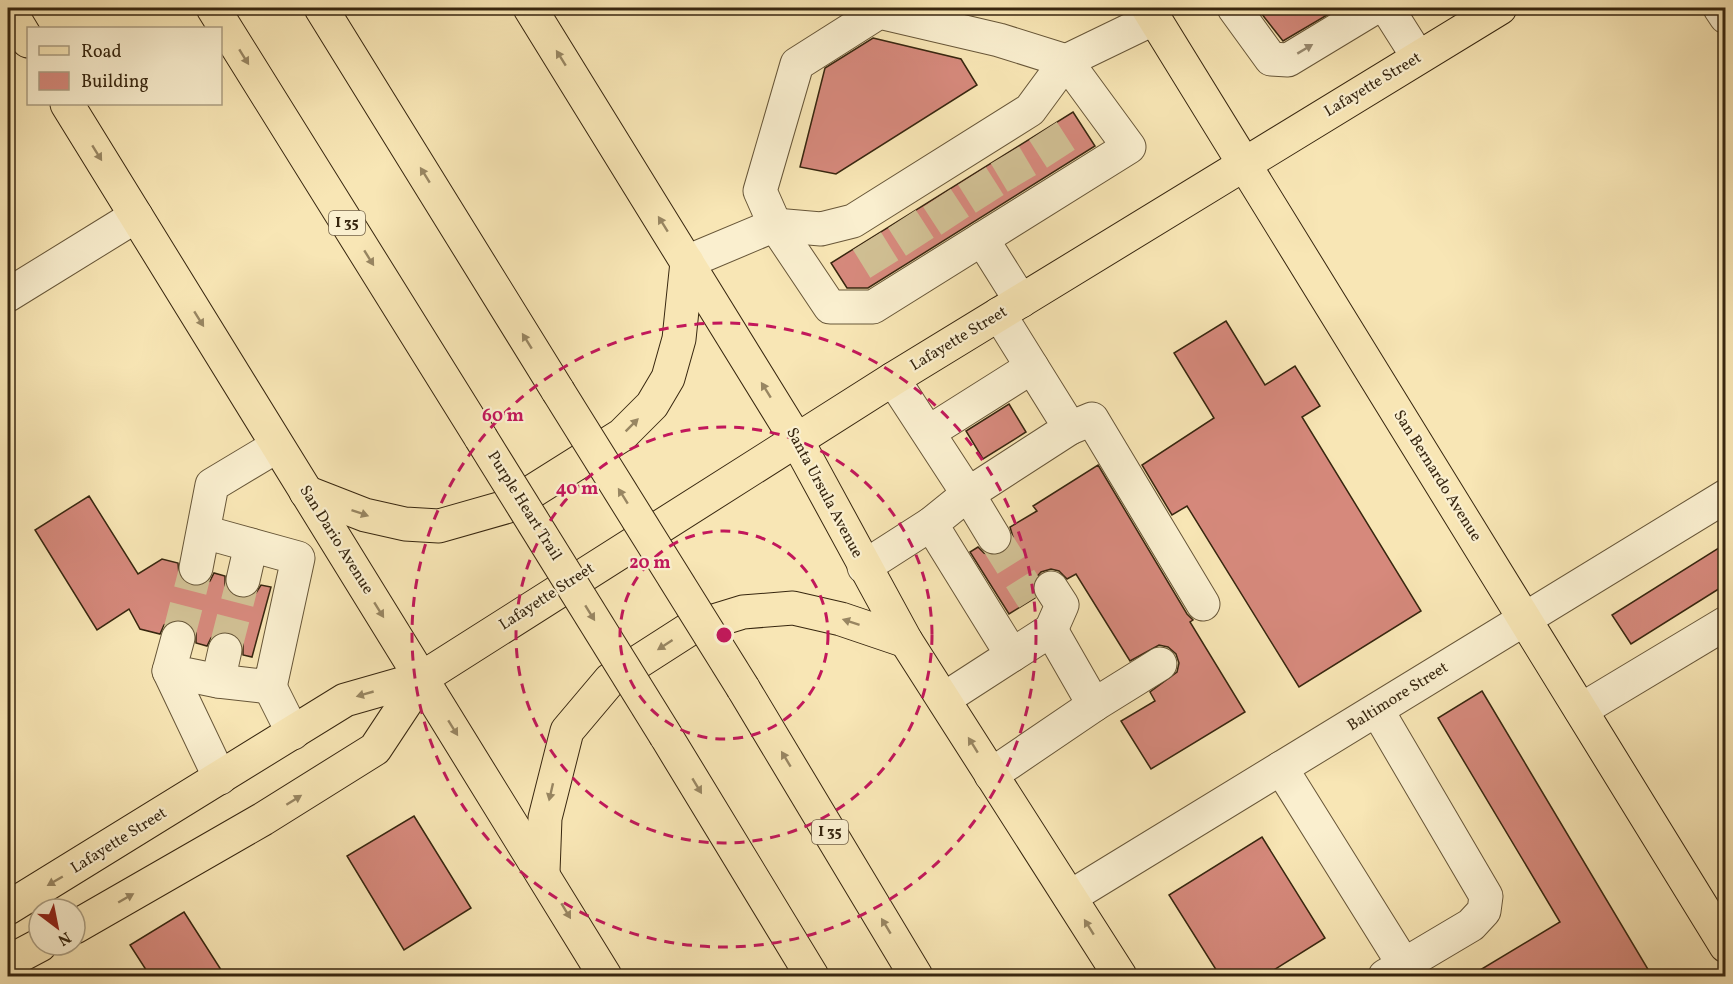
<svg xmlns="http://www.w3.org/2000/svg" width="1733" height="984" viewBox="0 0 1733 984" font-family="Vollkorn,serif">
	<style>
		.building { fill: #d6897c; stroke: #37260f; stroke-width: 1.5 }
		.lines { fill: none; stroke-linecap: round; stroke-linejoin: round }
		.minor-tunnel { stroke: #d1c094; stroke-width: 33; stroke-dasharray: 33 16; stroke-linecap: butt }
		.minor-casing { stroke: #675638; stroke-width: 35 }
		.major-casing { stroke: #37260f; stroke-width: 35 }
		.highway-casing { stroke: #37260f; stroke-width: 35 }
		.minor { stroke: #faefcf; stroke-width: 33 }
		.major { stroke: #f8e6b5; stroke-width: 33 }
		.highway { stroke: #f8e6b5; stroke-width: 33 }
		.highway-bridge-casing { stroke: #37260f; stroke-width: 35; stroke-linecap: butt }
		.highway-bridge { stroke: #f8e6b5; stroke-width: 33 }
		.oneway { fill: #988a6f }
		.oneway2 { fill: #988662 }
		.ring { fill: none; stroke: #c2185b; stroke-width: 3; stroke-dasharray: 10 8 }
		.labels { text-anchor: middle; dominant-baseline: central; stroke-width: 4.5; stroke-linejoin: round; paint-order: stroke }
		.shield { fill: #faefcf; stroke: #726249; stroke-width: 1.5 }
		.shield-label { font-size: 15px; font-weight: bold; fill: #37260f }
		.street-label { font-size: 16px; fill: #37260f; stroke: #faefcf }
		.centre { fill: #c2185b; stroke: #faefcf; stroke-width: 3 }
		.ring-label { font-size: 18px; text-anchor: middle; font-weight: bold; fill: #c2185b; stroke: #faefcf; stroke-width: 4.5; stroke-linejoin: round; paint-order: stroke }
	</style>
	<rect width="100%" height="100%" fill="#f8e6b5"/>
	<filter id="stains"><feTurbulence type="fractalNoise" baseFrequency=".00333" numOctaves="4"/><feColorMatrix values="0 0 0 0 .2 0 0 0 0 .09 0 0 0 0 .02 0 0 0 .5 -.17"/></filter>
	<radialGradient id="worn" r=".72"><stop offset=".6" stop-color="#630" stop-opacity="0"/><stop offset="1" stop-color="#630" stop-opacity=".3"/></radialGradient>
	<!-- building -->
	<g class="building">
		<polygon points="1257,8 1339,8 1283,41"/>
		<polygon points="873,38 961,59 977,85 836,174 800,167 825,68"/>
		<polygon points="1073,112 1095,146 868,288 847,288 831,263"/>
		<polygon points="1226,321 1265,385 1295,366 1320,406 1302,417 1421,611 1299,687 1187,506 1172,515 1142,465 1214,418 1174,353"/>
		<polygon points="1009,404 1026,432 983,459 966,431"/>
		<polygon points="1098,465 1187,614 1193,620 1190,622 1245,712 1151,769 1121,721 1155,701 1150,692 1177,672 1179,663 1176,654 1168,647 1159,645 1130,661 1076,574 1067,579 1059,571 1051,569 1041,572 1034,580 1032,588 1035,598 1009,614 970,552 978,547 984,553 994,556 1004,553 1010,547 1013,537 1010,527 1037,511 1033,506"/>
		<polygon points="89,496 138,574 162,559 178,563 179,575 183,582 192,586 203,585 210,581 214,573 225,576 225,586 230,593 238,598 249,598 256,593 261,585 271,587 252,657 243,655 243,644 237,636 230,632 219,632 211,638 207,646 196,643 196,633 191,624 183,620 173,620 164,625 160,634 140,629 129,609 97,630 35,530"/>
		<polygon points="1725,544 1725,585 1631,644 1612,615"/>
		<polygon points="1482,691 1652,976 1470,976 1560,922 1438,718"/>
		<polygon points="414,816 471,908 404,950 347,856"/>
		<polygon points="1262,837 1325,938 1264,976 1220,976 1169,895"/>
		<polygon points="184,912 225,976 150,976 130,945"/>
	</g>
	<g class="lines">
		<!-- minor-tunnel -->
		<g class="minor-tunnel">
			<polyline points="1043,131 1070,173"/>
			<polyline points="1005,155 1030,197"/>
			<polyline points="972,176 998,217"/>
			<polyline points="937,198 964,239"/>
			<polyline points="902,219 929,261"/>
			<polyline points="867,241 893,283"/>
			<polyline points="994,537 1033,599"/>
			<polyline points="178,638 196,568"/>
			<polyline points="225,650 243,580"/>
		</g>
		<!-- minor casing -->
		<g class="minor-casing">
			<g id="minor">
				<polyline points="1234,8 1271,59 1288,60 1374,8"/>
				<polyline points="1387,8 1418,57"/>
				<polyline points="1720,8 1726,17"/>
				<polygon points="879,12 999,40 1066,61 1129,147 873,307 830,307 775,225 760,191 797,64"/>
				<polyline points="982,239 1021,301"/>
				<polyline points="687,262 775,225 821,229 853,221 1030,110 1066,61 1155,18"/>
				<polyline points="8,295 136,216"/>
				<polyline points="893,379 968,494 1070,428 999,314"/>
				<polyline points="1070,428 1092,419 1203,604"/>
				<polyline points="929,432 1032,367"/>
				<polyline points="864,567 931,524"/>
				<polyline points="196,568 212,485 277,446"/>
				<polyline points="243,580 251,545"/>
				<polyline points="1051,588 1062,605 1051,630"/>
				<polyline points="178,638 169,671 218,681 270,687 298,558 204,532"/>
				<polyline points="169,671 220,778"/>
				<polyline points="218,681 225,650"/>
				<polyline points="270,687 293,733"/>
				<polyline points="944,699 1012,655 931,524 968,494 994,537"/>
				<polyline points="1094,705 1160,664"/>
				<polyline points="1377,710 1486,896 1484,911 1471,925 1385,976"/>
				<polyline points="1581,710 1726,623"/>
				<polyline points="1281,768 1404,965"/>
				<polyline points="991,775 1094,705 1051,630 1012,655"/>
				<polyline points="1070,897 1726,496"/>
			</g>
		</g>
		<!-- major casing -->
		<g class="major-casing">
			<g id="major">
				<polyline points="8,8 28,41"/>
				<polyline points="530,8 796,439 906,641 1120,976"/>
				<polyline points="1148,8 1726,946"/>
				<polyline points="67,104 605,976"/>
				<polyline points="306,492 365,515 405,524 439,526 509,506 622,435 652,405 668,378 679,339 687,262"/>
				<polyline points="543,872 545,818 567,731 610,680 691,628 743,612 793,608 841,619 906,641"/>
				<polyline points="8,908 345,700 422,678 893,379 1500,8"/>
				<polyline points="75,927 263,819 375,749 422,678"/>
				<polyline points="8,962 40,945"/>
			</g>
		</g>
		<!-- highway casing -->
		<g class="highway-casing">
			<g id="highway">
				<polyline points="213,8 481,438"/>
				<polyline points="321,8 558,391"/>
				<polyline points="743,688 916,976"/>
				<polyline points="666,736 812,976"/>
			</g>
		</g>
		<!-- minor -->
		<use href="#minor" class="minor"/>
		<!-- major -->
		<use href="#major" class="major"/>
		<!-- highway -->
		<use href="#highway" class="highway"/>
		<!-- highway-bridge casing -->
		<g class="highway-bridge-casing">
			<g id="highway-bridge">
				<polyline points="558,391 743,688"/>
				<polyline points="481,438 666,736"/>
			</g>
		</g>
		<!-- highway-bridge -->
		<use href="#highway-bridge" class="highway-bridge"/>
	</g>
	<!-- one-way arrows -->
	<defs><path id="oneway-solid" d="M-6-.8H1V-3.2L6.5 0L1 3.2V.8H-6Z" transform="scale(1.5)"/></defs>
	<use class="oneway" href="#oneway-solid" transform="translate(1305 49) rotate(-31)"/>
	<g class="oneway2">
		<use href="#oneway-solid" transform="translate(244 57) rotate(58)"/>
		<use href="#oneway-solid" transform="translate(561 58) rotate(-122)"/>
		<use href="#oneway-solid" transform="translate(97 153) rotate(58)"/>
		<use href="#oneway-solid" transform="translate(425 175) rotate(-122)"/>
		<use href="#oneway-solid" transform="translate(663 224) rotate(-122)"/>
		<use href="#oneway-solid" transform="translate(369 258) rotate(58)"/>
		<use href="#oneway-solid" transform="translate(199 319) rotate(58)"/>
		<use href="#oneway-solid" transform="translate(527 341) rotate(-122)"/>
		<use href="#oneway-solid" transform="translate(766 390) rotate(-122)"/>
		<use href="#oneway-solid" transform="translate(632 425) rotate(-45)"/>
		<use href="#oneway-solid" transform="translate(623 496) rotate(-122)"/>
		<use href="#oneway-solid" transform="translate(360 513) rotate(19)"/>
		<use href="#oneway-solid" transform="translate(379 610) rotate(58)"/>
		<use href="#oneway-solid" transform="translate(590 613) rotate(58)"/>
		<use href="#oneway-solid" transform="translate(851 622) rotate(-162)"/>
		<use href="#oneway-solid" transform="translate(665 645) rotate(147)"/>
		<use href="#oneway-solid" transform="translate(365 694) rotate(164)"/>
		<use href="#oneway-solid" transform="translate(453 728) rotate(58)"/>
		<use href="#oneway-solid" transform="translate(973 745) rotate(-122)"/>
		<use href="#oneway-solid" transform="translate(786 759) rotate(-121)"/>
		<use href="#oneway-solid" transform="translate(697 786) rotate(59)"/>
		<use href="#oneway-solid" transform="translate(551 792) rotate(103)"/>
		<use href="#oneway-solid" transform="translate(294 800) rotate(-32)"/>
		<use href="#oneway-solid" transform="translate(55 881) rotate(150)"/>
		<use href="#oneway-solid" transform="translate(126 898) rotate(-30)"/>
		<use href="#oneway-solid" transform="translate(566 911) rotate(59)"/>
		<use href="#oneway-solid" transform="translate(886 926) rotate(-121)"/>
		<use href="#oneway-solid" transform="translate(1089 927) rotate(-122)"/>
	</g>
	<!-- distance rings -->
	<g class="ring">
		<circle cx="724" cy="635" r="104"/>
		<circle cx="724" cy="635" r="208"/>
		<circle cx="724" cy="635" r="312"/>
	</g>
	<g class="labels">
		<!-- shield labels -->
		<g class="shield">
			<rect x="329" y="211" width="36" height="24" rx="4.5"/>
			<rect x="812" y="820" width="36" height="24" rx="4.5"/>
		</g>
		<g class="shield-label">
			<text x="347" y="223">I 35</text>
			<text x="830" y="832">I 35</text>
		</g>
		<!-- street labels -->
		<g class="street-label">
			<text transform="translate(1373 85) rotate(-31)">Lafayette Street</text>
			<text transform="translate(959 339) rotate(-31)">Lafayette Street</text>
			<text transform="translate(1437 476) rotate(58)">San Bernardo Avenue</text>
			<text transform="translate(824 493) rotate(62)">Santa Ursula Avenue</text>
			<text transform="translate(524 506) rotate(58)">Purple Heart Trail</text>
			<text transform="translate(336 540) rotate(58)">San Dario Avenue</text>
			<text transform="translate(547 597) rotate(-33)">Lafayette Street</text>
			<text transform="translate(1398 697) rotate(-32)">Baltimore Street</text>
			<text transform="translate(119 841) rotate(-32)">Lafayette Street</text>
		</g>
	</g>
	<circle cx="724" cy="635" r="9" class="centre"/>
	<g class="ring-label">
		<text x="503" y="421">60 m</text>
		<text x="577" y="494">40 m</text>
		<text x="650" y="568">20 m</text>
	</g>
	<!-- margin -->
	<rect width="1733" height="984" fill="none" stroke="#f8e6b5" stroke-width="30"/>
	<rect x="9" y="9" width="1715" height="966" fill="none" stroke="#37260f" stroke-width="3"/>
	<rect x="15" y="15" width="1703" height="954" fill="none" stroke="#37260f" stroke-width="1.5"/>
	<!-- legend -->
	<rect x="27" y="27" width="195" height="78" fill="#faefcf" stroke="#ac9f82" stroke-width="1.5"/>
	<rect x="39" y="46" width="30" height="9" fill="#f8e6b5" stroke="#ac9f82" stroke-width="1.5"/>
	<text x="81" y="57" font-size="18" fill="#37260f">Road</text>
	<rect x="39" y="72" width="30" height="18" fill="#d6897c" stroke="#ac9f82" stroke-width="1.5"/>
	<text x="81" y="87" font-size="18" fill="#37260f">Building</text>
	<!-- north arrow -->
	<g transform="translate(57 927) rotate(148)"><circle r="28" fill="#faefcf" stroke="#ac9f82" stroke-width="1.5"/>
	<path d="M0-4.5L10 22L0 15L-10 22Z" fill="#8f2418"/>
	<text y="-9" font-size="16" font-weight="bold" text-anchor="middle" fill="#37260f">N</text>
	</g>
	<rect width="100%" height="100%" filter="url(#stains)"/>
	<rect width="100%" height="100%" fill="url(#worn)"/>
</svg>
